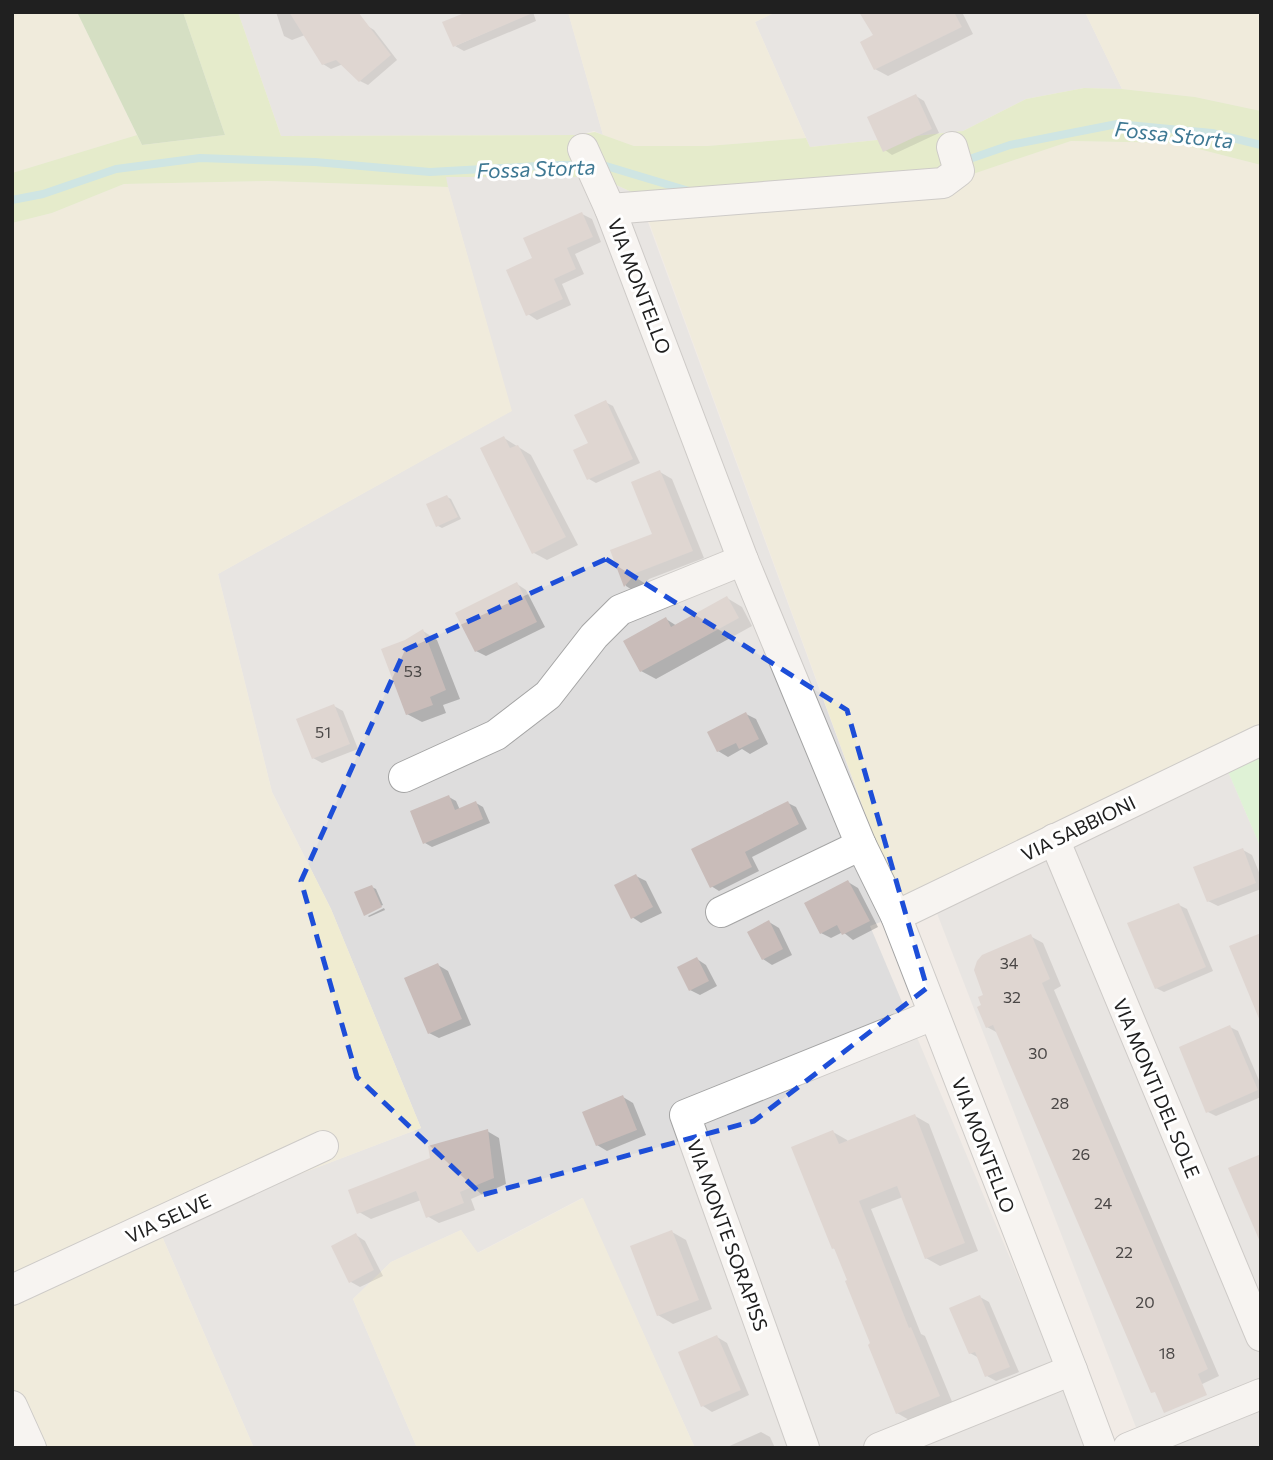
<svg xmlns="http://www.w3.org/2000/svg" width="1273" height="1460" viewBox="0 0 1273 1460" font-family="Commissioner,sans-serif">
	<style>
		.residential { fill: #dedddd }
		.farmland { fill: #f0ecd1 }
		.grass { fill: #d7ecab }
		.forest { fill: #b4d19a }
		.park { fill: #c9fbc3 }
		.shadow { fill: #0003 }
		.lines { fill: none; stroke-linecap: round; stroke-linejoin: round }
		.stream { stroke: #a6dddf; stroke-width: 8 }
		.building { fill: #c9bcb9 }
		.minor-casing { stroke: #a4a4a4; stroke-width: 32 }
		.minor { stroke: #fff; stroke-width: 30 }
		.marked { fill: none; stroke: #1d4ed8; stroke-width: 5; stroke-dasharray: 14 9; stroke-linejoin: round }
		.labels { text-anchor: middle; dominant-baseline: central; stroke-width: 6; stroke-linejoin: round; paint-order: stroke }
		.number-label { font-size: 16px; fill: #4a4746 }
		.street-label { font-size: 19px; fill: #202020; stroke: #fff }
		.water-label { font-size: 21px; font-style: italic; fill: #3e7893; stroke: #fff }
	</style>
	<rect width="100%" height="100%" fill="#f1ebe6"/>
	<!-- residential -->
	<g class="residential">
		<polygon points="238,12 568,12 603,135 594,131 577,135 281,136"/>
		<polygon points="776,12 1085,12 1122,89 1084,88 1026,99 963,131 810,147 755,22"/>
		<polygon points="445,177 599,177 638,195 902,914 870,926 1090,1448 695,1448 582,1198 477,1253 461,1230 391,1262 353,1299 417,1448 254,1448 161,1234 187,1217 421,1128 331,909 272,792 218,574 511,411"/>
		<polygon points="1217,746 1261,848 1261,1448 1144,1448 933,903"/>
	</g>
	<!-- farmland -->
	<g class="farmland">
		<polygon points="12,12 77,12 137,135 12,173"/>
		<polygon points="568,12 776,12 755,22 806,138 707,146 634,146 603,135"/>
		<polygon points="1085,12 1261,12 1261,111 1195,97 1122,89"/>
		<polygon points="1071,141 1175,143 1261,165 1261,724 931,893 902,914 645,211 972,174"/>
		<polygon points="268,181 448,187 512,411 218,574 272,792 331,909 421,1128 187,1217 161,1234 254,1448 36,1448 12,1408 12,223 52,213 124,184"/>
		<polygon points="583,1198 695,1448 417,1448 353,1299 391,1262 461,1230 478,1253"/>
	</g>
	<!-- grass -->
	<polygon class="grass" points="183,12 238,12 281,136 576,135 595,132 634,146 707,146 806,138 810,147 963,131 1026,99 1084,88 1122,89 1195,97 1261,111 1261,165 1175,143 1071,141 973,174 638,195 599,177 446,177 448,187 268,181 124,184 52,213 12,223 12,173 137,135 142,145 225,135"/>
	<!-- forest -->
	<polygon class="forest" points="77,12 183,12 225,135 142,145"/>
	<!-- park -->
	<polygon class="park" points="1261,724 1261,848 1217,746"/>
	<!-- shadow -->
	<g class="shadow">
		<polygon points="276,12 300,12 366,25 374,30 397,60 368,85 360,81 343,64 331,69 323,64 305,35 292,40 284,36"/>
		<polygon points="533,12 536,21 464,51 455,46"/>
		<polygon points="924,12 962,12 973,34 888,76 875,69"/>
		<polygon points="916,96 924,101 939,133 892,155 885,150"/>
		<polygon points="582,214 592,219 601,242 575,254 584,274 562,284 571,305 537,320 528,314"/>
		<polygon points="605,402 613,406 640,463 596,483 589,479 590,444"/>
		<polygon points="504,438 531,455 578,545 547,560 534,553"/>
		<polygon points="660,472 672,479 704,558 649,579 637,593 626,586 612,551 654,535"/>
		<polygon points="447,497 451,499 461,519 442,528 438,526"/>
		<polygon points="517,584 526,590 545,627 486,656 476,651"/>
		<polygon points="727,598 742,607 752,626 656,679 641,671 666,619 677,626"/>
		<polygon points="423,631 437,640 460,699 443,705 446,713 422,722 407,714 406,641"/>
		<polygon points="334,706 343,711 358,749 322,763 313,758"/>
		<polygon points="746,714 756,719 768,744 750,754 742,749 728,757 718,751"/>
		<polygon points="449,797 456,801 460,810 476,803 483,807 490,823 432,847 425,843"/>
		<polygon points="788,803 796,807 807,829 752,857 759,871 719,891 711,886"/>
		<polygon points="1243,850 1252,855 1261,877 1261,889 1218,906 1208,901"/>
		<polygon points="636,876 646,881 662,913 641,923 632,917"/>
		<polygon points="848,882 858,888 878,927 853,940 843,932 831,938 821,933"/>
		<polygon points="372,887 376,889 383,905 365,913"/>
		<polygon points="1179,905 1187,909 1213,971 1164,992 1156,988"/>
		<polygon points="384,908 385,910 369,917 368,916"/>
		<polygon points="769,922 779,928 792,955 772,965 763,959"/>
		<polygon points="1030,936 1043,943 1061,986 1054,990 1219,1376 1196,1387 998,1033 987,1027 984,1006 985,996"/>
		<polygon points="697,959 706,965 717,986 700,995 690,990"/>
		<polygon points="438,965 448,971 471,1025 439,1038 429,1033"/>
		<polygon points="1230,1027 1238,1031 1261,1085 1261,1097 1216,1116 1208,1112"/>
		<polygon points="623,1097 633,1103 646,1135 607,1151 597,1145"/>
		<polygon points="915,1116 929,1124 978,1251 940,1266 926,1258 903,1197 871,1209 921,1334 925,1336 953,1404 911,1421 897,1413 837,1250 833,1248 833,1132 847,1140 848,1142"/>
		<polygon points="487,1131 499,1138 506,1184 471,1199 475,1210 439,1223 427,1216 421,1200 371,1219 359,1212 432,1159"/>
		<polygon points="672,1232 686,1240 712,1309 673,1324 658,1315"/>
		<polygon points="356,1235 365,1241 383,1276 360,1287 351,1282"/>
		<polygon points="980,1297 989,1302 1019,1372 996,1381 987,1376 979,1358 970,1353"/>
		<polygon points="717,1337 727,1343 749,1395 712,1412 703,1406"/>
		<polygon points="761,1432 770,1437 775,1448 725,1448"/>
	</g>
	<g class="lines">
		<!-- stream -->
		<g class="stream">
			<polyline points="961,162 1010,145 1117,124 1212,133 1261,145"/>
			<polyline points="597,166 606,166 689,191"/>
			<polyline points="12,200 43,194 116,169 200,158 315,162 430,172 556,165 584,165"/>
		</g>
	</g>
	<!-- building -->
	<g class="building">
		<polygon points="289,12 358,12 391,55 359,82 336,60 322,65"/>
		<polygon points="467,12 535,12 453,47 442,22"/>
		<polygon points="859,12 954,12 962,27 874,70 860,42 873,35"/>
		<polygon points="916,94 932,129 883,152 867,117"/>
		<polygon points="582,212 593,237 567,248 576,269 554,279 563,299 526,316 506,270 532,258 523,238"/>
		<polygon points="606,400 633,459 587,480 573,450 588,443 574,415"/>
		<polygon points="504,436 510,448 518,445 566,537 532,554 480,448"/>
		<polygon points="660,470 693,551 636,573 624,587 610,550 652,534 631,482"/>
		<polygon points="447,495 458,517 436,527 426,504"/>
		<polygon points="517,582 537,622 475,652 455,613"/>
		<polygon points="727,596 739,618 640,672 623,641 666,617 671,627"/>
		<polygon points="423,629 446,690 430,697 433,705 406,715 381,649 405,640"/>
		<polygon points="334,704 350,744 312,759 296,719"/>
		<polygon points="746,712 759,739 739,749 736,743 717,752 707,732"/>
		<polygon points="449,795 455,810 476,801 483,819 423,844 410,811"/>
		<polygon points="788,801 799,824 745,852 752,867 710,888 691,849"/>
		<polygon points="1243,848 1256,883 1207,902 1193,867"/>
		<polygon points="636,874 653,907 631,919 614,885"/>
		<polygon points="848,880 870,921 842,935 837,925 820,934 804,903"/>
		<polygon points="372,885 382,907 364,916 354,892"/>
		<polygon points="1179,903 1206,967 1155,989 1127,923"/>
		<polygon points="769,920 783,949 762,960 747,932"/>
		<polygon points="1261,933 1261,1021 1260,1021 1229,946"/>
		<polygon points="1031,934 1050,979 1042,983 1208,1369 1198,1374 1207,1395 1164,1413 1155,1392 1151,1393 993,1025 986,1028 977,1007 981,1005 978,997 983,995 974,970 977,961 982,955"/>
		<polygon points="697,957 709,981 689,991 677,967"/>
		<polygon points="438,963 462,1019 428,1034 404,978"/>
		<polygon points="1230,1025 1258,1090 1206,1113 1179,1047"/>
		<polygon points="623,1095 637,1130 596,1146 582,1112"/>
		<polygon points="915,1114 965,1243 925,1259 897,1186 859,1201 909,1328 911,1327 940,1396 896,1414 868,1345 870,1343 845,1281 847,1280 834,1248 832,1249 791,1147 833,1130 839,1144"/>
		<polygon points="488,1129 494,1178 460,1192 464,1203 426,1218 416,1191 357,1214 348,1190 430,1158 428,1146"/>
		<polygon points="1261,1154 1261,1244 1228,1168"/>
		<polygon points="672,1230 699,1300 657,1316 630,1246"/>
		<polygon points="356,1233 374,1270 349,1283 331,1246"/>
		<polygon points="980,1295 1010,1367 985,1377 975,1352 969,1354 949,1308"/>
		<polygon points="717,1335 741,1390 701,1407 678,1352"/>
	</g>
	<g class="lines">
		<!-- minor casing -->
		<g class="minor-casing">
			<g id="minor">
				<polyline points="952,147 959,171 943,183 610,209 743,560 861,845 896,916 1072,1370 1101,1448"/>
				<polyline points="583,149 610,209"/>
				<polyline points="404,777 496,735 548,695 594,636 620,610 743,560"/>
				<polyline points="1054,839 1261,1336"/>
				<polyline points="721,912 861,845"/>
				<polyline points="896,916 1261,740"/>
				<polyline points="12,1290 323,1146"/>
				<polyline points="12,1406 31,1448"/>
				<polyline points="804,1448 685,1115 933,1015"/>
				<polyline points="879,1448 1072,1370"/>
				<polyline points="1128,1448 1261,1394"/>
			</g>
		</g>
		<!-- minor -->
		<use href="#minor" class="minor"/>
	</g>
	<!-- marked area -->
	<path d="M0 0H1273V1460H0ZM606,559L847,710L927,988L754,1121L482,1195L357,1077L301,881L405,650Z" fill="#f1ebe6" fill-opacity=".55" fill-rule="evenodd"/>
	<path class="marked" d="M606,559L847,710L927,988L754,1121L482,1195L357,1077L301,881L405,650Z"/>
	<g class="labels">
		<!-- number labels -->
		<g class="number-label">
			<text x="413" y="670">53</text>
			<text x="323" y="731">51</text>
			<text x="1009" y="962">34</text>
			<text x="1012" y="996">32</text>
			<text x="1038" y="1052">30</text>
			<text x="1060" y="1102">28</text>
			<text x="1081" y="1153">26</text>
			<text x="1103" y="1202">24</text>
			<text x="1124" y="1251">22</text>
			<text x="1145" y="1301">20</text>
			<text x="1167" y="1352">18</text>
		</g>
		<!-- street labels -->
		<g class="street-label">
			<text transform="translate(640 286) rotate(69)">VIA MONTELLO</text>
			<text transform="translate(1078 828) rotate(-26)">VIA SABBIONI</text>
			<text transform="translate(1157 1088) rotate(67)">VIA MONTI DEL SOLE</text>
			<text transform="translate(984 1145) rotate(69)">VIA MONTELLO</text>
			<text transform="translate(168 1218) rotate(-25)">VIA SELVE</text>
			<text transform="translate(728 1235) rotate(70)">VIA MONTE SORAPISS</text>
		</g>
		<!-- water labels -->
		<g class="water-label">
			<text transform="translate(1174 134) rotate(6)">Fossa Storta</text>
			<text transform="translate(536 168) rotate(-2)">Fossa Storta</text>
		</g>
	</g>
	<!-- border -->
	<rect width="1273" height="1460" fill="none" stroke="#202020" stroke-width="28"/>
</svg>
